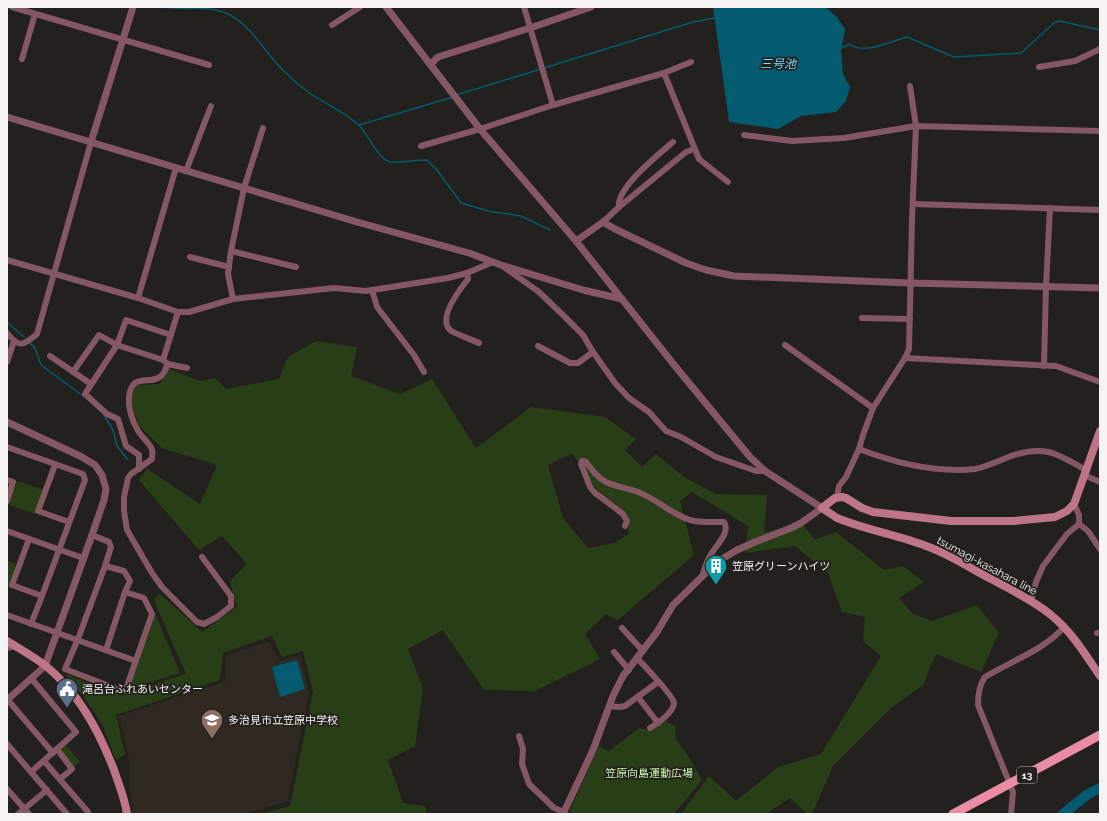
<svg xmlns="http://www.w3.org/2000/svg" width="1107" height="821" viewBox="0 0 1107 821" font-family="Raleway,'Noto Sans JP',sans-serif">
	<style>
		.built { fill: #2f2921 }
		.green { fill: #283e17; fill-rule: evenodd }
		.water { fill: #045a6e }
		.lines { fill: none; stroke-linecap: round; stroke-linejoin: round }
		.stream { stroke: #045a6e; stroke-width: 1.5 }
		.river { stroke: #045a6e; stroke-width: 10 }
		.minor { stroke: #855762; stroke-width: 6 }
		.tertiary { stroke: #855762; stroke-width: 7 }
		.secondary { stroke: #be7587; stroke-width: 8 }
		.primary { stroke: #ea8ca3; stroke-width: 9 }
		.labels { text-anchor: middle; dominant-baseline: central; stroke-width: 3.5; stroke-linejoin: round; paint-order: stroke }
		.shield { fill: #23211d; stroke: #b7b5b2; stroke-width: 1 }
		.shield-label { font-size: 10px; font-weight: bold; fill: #f6f4f2 }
		.poi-label { font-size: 11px; fill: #f6f4f2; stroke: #23211d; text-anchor: start }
		.street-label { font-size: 11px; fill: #f6f4f2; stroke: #23211d }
		.park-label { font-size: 11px; fill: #c5f2a9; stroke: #23211d }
		.water-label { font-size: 12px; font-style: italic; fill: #75dfff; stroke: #23211d }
	</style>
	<rect width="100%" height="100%" fill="#23211d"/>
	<!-- built -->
	<polygon class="built" points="269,641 280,661 300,655 309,692 288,801 245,814 133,814 130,788 130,763 119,716 226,681 226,656"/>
	<!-- green -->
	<g class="green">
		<path d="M316,341L357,347L351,376L400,394L432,379L476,448L531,407L605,417L636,439L625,450L642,467L656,454L684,477L716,494L767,495L764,532L803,525L815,540L836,532L884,570L903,566L924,582L899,598L913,614L932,621L977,605L999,633L981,672L936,654L923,685L891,708L833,766L812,814H807L790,798L766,814H681L709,776L736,801L778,767L821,754L881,656L863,641L865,617L842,612L828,573L795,546L745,553L748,526L692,492L680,501L694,555L618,620L606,614L585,634L600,659L535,691L484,690L443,630L408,649L423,688L415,746L388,760L403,803L425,806L427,814H262L290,806L313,692L303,651L282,657L272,636L223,653L220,680L116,715L125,754L116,760L103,726L89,704L65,674L120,695L186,674L154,601L159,593L202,632L237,607L230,581L247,564L222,536L199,550L139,480L147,469L200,504L217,465L162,448L139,426L130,398L137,385L160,384L169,369L200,381L215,378L226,389L279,379L288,357ZM572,453L593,486L627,513L629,534L614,543L588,548L563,518L548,465Z"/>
		<polygon points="17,481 43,490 35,514 9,505"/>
		<polygon points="7,561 16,564 8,587 7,586"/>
		<polygon points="155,613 180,673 128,689"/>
		<polygon points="665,721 675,726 676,739 691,760 702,780 674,814 569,814 573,803 599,746 608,751 611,750 639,728 648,730"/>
		<polygon points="66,745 80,762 73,768 59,750"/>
	</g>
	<!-- water -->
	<g class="water">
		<polygon points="713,7 825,7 836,16 845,29 841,51 843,74 850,87 846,101 836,112 801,116 778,129 729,122"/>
		<polygon points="297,660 305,689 280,697 272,667"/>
	</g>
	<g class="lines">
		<!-- stream -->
		<g class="stream">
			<path d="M161,7C184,11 209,4 230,15C253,27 266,55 285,72C292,79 300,86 308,92C324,103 344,112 359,125C368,134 378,159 390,162C398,163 417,160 427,160L437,170L461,203L488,211L521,216L550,230"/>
			<path d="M842,48L849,44C865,55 889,42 907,37L954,57L1021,53L1055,22L1060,21L1100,30"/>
			<polyline points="544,68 693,22 715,18"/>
			<polyline points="456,95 541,69"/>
			<polyline points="359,125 453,97"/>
			<polyline points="7,322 24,337"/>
			<polyline points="30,343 35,348 41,365 83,396"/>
			<polyline points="104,415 113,430 117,446 128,460"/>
		</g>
		<!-- river -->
		<polyline class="river" points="1063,814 1088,794 1100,788"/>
		<!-- minor -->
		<g class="minor">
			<polyline points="12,7 209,65"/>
			<polyline points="524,7 553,105"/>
			<polyline points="332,25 360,7"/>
			<polyline points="22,59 35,14"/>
			<polyline points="1039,67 1075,61 1100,49"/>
			<polyline points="664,73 699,159 728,182"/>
			<polyline points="744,135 792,141 844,138 916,126 1100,131"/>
			<polyline points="421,146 480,129 553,105 664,73 691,62"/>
			<polyline points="186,171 211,106"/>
			<polyline points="913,204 1100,210"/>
			<path d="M619,207C616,188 659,154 673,142"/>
			<polyline points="603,222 619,207 686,152 694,149"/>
			<polyline points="231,251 296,267"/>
			<polyline points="190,257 229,267"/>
			<polyline points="7,260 138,298 178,312 189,312 233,299 334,288 366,291 448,278 467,273 493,262"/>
			<polyline points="504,267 539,292 566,318 583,335 593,352 615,383 629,398 649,412 666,431 681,437 716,457 756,471 765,471"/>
			<path d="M467,273L468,279C460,289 437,318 450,330C455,334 473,340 479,343"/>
			<polyline points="372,290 377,307 414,355 424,372"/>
			<polyline points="138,298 176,168"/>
			<polyline points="233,299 228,274 231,251 244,188 263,128"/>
			<polyline points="862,318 910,319"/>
			<path d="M7,333C19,348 23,346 37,334L91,142"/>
			<polyline points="785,345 873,408"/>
			<polyline points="538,346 570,363 578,363 593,352"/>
			<polyline points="50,356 91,384"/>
			<polyline points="905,358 1056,366 1100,382"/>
			<polyline points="163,360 178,312"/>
			<polyline points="7,362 14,341"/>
			<path d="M168,364C166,367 165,372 162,375C152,387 131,370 129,398C128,410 134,426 141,435C144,439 151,445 152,450C153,453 152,456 152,459L131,474L128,478L124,497V511L127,530L152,573L162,587L197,622L204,624L217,617L231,606V596L202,557"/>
			<polyline points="1044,366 1046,286 1050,208"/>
			<polyline points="73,372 99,335 117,345 163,360 168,364 187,368"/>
			<polyline points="7,447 83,474 85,480 42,596"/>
			<path d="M859,449C895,463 936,473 975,469C986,467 996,462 1006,458C1018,453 1035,449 1048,452C1057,453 1077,465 1086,470"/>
			<polyline points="55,465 38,511 69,522"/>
			<polyline points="139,469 139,455 126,446 118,419 107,414 85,394 117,345 126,320 171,335"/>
			<polyline points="1084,475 1100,482"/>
			<polyline points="7,480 13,482 7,501"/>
			<polyline points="837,497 839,486 846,477 859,449 863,435 873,408 905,358 909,349 912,219 916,126 910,86"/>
			<polyline points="1079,524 1088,531 1100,549"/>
			<path d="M625,526L627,521L623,514L594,492L590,487L581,464L582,461L586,462C592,470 597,477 606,482C616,487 628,488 638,492C657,499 671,514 690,520C701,523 713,522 724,522C731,533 715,546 710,556C706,563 704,570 702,577"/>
			<polyline points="7,531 83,558"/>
			<polyline points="92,535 109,542 111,547 105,566 124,571 130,581 125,592 144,598 152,614 126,689 122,691 65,669 78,639 105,566"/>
			<polyline points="29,539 12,585 42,596 31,624"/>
			<polyline points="1031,601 1036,582 1043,566 1067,534 1079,524 1079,515 1074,504"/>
			<polyline points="7,615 136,661"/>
			<polyline points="622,628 643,651"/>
			<polyline points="1097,633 1100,633"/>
			<polyline points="7,648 15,646"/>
			<polyline points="106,650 125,592"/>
			<polyline points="614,652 629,670"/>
			<path d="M638,659C645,667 673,695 674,703C674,712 657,724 650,728"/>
			<polyline points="31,678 76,732 31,772"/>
			<polyline points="638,697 658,723"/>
			<polyline points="7,699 53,753"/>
			<polyline points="609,706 619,707 625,706 658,682"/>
			<polyline points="519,736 523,749 522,764 529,784 554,808 564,812"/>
			<polyline points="7,744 67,814"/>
			<polyline points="57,749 72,769 60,779"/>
			<polyline points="44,761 88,812"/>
			<polyline points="7,789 29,814"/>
			<polyline points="18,814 47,790"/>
			<path d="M1011,814L1013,792L978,705C978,695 979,685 985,677C1011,661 1044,650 1064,627"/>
		</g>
		<!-- tertiary -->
		<g class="tertiary">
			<polyline points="386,7 480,129 576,241 675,366 750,457 765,471 822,508 801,523 791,528 755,542 737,550 717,562 673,605 657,632 623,676 613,696 593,750 563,814"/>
			<polyline points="431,64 438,57 530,28 591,7"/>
			<polyline points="7,117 357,222 469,253 501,265 583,290 622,299"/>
			<polyline points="91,142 133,7"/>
			<polyline points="576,241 603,222 615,229 686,263 706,270 734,276 910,283 1100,288"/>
			<polyline points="7,422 80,456 95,465 102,475 106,489 104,500 92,535 45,666 7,700"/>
		</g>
		<!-- secondary -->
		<g class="secondary">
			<path d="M1100,431L1074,504L1067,511L1055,517L1014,521H951L873,512L862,508L846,498L842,497L835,498L822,508L837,518L845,521C872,531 900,536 926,546C949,554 970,568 991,579C1011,590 1033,600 1051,615C1072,632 1085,654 1100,676"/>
			<path d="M7,641C20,649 34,657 46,666C79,693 99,731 114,770C119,785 125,799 127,814"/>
		</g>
		<!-- primary -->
		<polyline class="primary" points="953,814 1100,735"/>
	</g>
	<!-- icons -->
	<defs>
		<g id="building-pin" transform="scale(1.15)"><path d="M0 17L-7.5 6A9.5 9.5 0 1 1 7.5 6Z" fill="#0f9aa8" stroke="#23211d"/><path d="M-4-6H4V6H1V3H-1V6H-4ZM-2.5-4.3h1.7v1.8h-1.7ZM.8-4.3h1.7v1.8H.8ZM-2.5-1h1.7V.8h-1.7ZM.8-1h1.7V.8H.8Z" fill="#fff"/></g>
		<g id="civic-pin" transform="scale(1.15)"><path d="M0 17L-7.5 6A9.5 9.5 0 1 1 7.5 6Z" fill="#5c6f8a" stroke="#23211d"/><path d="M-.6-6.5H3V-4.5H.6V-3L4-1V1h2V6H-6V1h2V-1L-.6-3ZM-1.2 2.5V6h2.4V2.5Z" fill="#fff"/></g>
		<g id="school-pin" transform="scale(1.15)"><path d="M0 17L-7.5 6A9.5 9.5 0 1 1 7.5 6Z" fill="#8d6e63" stroke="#23211d"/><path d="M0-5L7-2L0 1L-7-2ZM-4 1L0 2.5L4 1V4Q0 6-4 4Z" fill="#fff"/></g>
	</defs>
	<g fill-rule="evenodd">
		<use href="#building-pin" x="716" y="566"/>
		<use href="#civic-pin" x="67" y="689"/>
		<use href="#school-pin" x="212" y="720"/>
	</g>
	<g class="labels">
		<!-- shield labels -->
		<rect class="shield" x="1017" y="767" width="20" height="16" rx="3"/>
		<g class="shield-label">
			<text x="1027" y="775">13</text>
		</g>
		<!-- poi labels -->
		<g class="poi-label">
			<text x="732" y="566">笠原グリーンハイツ</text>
			<text x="82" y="689">滝呂台ふれあいセンター</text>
			<text x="228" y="720">多治見市立笠原中学校</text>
		</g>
		<!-- street labels -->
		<g class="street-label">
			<text transform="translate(987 566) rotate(28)">tsumagi-kasahara line</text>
		</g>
		<!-- park labels -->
		<g class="park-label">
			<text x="649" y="773">笠原向島運動広場</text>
		</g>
		<!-- water labels -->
		<g class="water-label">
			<text x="778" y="64">三号池</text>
		</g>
	</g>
	<!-- border -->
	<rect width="1107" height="821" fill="none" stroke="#f6f4f2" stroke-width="16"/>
</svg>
